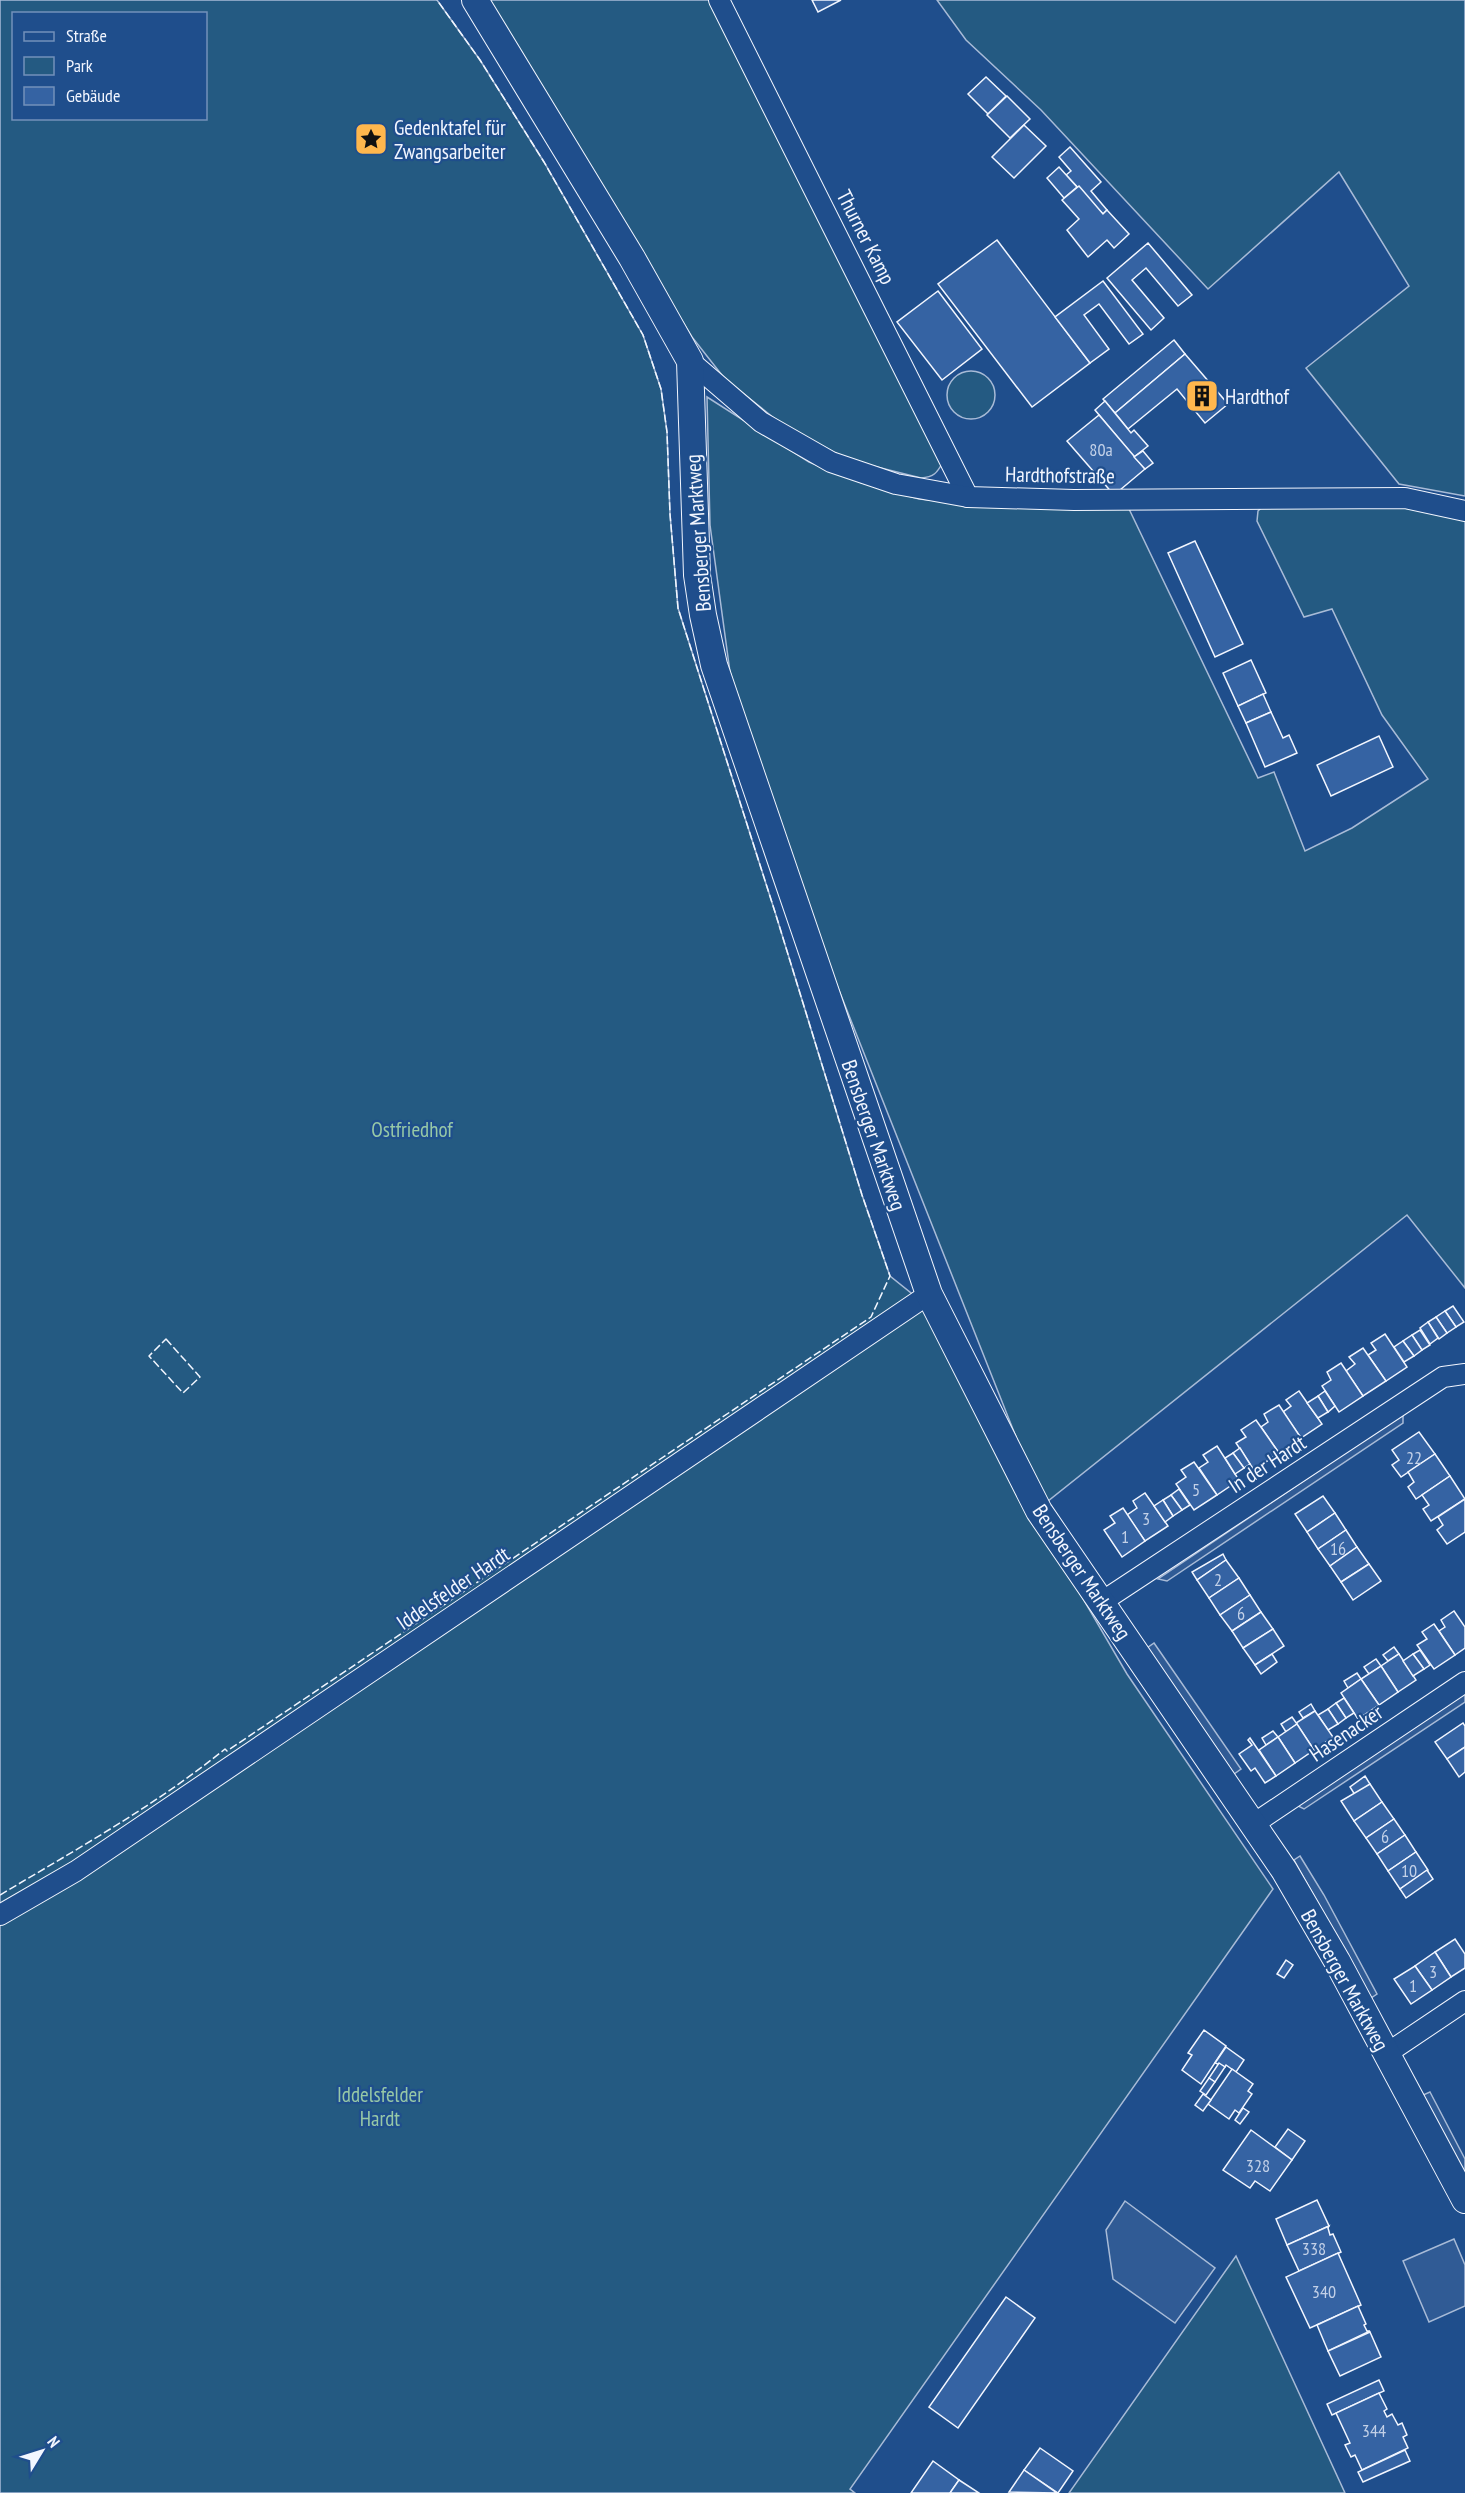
<svg xmlns="http://www.w3.org/2000/svg" width="1465" height="2493" viewBox="0 0 1465 2493" font-family="'PT Sans Narrow',sans-serif">
	<style>
		.green { fill: #245a82; stroke: #a8bbd7; stroke-width: 1.5; fill-rule: evenodd }
		.parking { fill: #305b95; stroke: #a8bbd7; stroke-width: 1.5 }
		.building { fill: #3563a3; stroke: #f2f6ff; stroke-width: 1.5 }
		.lines { fill: none; stroke-linecap: round; stroke-linejoin: round }
		.minor-casing { stroke: #f2f6ff; stroke-width: 22 }
		.tertiary-casing { stroke: #f2f6ff; stroke-width: 28 }
		.minor { stroke: #1f4e8c; stroke-width: 20 }
		.tertiary { stroke: #1f4e8c; stroke-width: 26 }
		.fence { stroke: #f2f6ff; stroke-width: 1.5; stroke-dasharray: 8 3; stroke-linecap: butt }
		.labels { text-anchor: middle; dominant-baseline: central; stroke-width: 4.5; stroke-linejoin: round; paint-order: stroke }
		.number-label { font-size: 18px; fill: #c3d1e8 }
		.poi-label { font-size: 21px; fill: #f2f6ff; stroke: #1f4e8c; text-anchor: start }
		.street-label { font-size: 21px; fill: #f2f6ff; stroke: #1f4e8c }
		.park-label { font-size: 21px; fill: #97c8a6; stroke: #1f4e8c }
	</style>
	<rect width="100%" height="100%" fill="#1f4e8c"/>
	<!-- green -->
	<g class="green">
		<path d="M0,0H437L480,60L544,162L643,335L661,389L667,432L670,514L678,608L775,912L862,1195L890,1276L926,1305L1033,1513L1127,1674L1273,1889L850,2489L855,2493H0ZM14,14H206V118H14Z"/>
		<path d="M486,0H712L943,462C937,473 934,477 921,478L849,460L784,426L725,379L692,337Z"/>
		<polygon points="937,0 1465,0 1465,496 1399,484 1306,368 1409,286 1339,172 1208,289 1041,110 966,40"/>
		<circle cx="971" cy="395" r="24"/>
		<polygon points="707,397 809,462 862,483 919,499 979,505 1129,509 1258,778 1274,772 1305,851 1352,828 1428,779 1382,715 1332,609 1304,617 1257,521 1258,511 1263,506 1392,506 1465,518 1465,1288 1407,1215 1043,1505 806,907 730,672 710,525"/>
		<polygon points="1236,2256 1345,2493 1069,2493"/>
	</g>
	<!-- parking -->
	<g class="parking">
		<polygon points="1403,1414 1403,1423 1167,1581 1158,1579"/>
		<polygon points="1154,1643 1241,1769 1234,1774 1147,1648"/>
		<polygon points="1465,1692 1465,1702 1304,1809 1296,1805"/>
		<polygon points="1300,1856 1324,1895 1377,1994 1371,1998 1294,1860"/>
		<polygon points="1430,2092 1465,2159 1465,2175 1423,2095"/>
		<polygon points="1125,2201 1215,2268 1175,2323 1113,2279 1106,2230"/>
		<polygon points="1454,2239 1465,2265 1465,2306 1429,2322 1403,2261"/>
	</g>
	<!-- building -->
	<g class="building">
		<polygon points="812,0 841,0 818,12"/>
		<polygon points="986,77 1006,96 988,114 968,94"/>
		<polygon points="1007,96 1030,119 1010,138 987,115"/>
		<polygon points="1024,125 1046,146 1014,178 992,157"/>
		<polygon points="1070,147 1101,182 1091,191 1107,210 1103,214 1066,175 1071,171 1059,157"/>
		<polygon points="1059,167 1077,187 1064,198 1047,178"/>
		<polygon points="1079,186 1103,214 1107,210 1129,234 1114,248 1107,240 1088,257 1067,230 1079,219 1062,200"/>
		<polygon points="997,240 1090,363 1032,407 938,284"/>
		<polygon points="1148,243 1192,295 1178,306 1146,268 1132,280 1164,318 1151,330 1107,278"/>
		<polygon points="1103,281 1143,334 1129,344 1099,304 1084,315 1109,349 1090,363 1055,317"/>
		<polygon points="938,291 982,349 942,380 897,322"/>
		<polygon points="1174,340 1185,354 1115,413 1103,399"/>
		<polygon points="1185,354 1228,404 1205,423 1177,389 1128,429 1115,413"/>
		<polygon points="1105,401 1131,433 1134,430 1148,446 1134,457 1095,410"/>
		<polygon points="1099,415 1145,469 1114,495 1067,441"/>
		<polygon points="1143,451 1153,463 1145,469 1134,457"/>
		<polygon points="1195,541 1243,644 1215,657 1168,553"/>
		<polygon points="1251,660 1266,693 1238,706 1223,673"/>
		<polygon points="1263,694 1271,712 1246,723 1238,706"/>
		<polygon points="1271,712 1283,738 1289,735 1297,753 1265,767 1246,723"/>
		<polygon points="1379,736 1393,767 1331,796 1317,765"/>
		<polygon points="1453,1306 1464,1322 1456,1327 1445,1311"/>
		<polygon points="1445,1311 1456,1327 1447,1333 1436,1317"/>
		<polygon points="1436,1317 1447,1333 1439,1339 1428,1322"/>
		<polygon points="1428,1322 1438,1338 1430,1344 1420,1328"/>
		<polygon points="1420,1330 1430,1345 1422,1350 1412,1335"/>
		<polygon points="1385,1334 1407,1367 1386,1381 1368,1355 1376,1350 1371,1343"/>
		<polygon points="1412,1335 1422,1350 1414,1356 1403,1341"/>
		<polygon points="1403,1341 1414,1356 1404,1362 1394,1347"/>
		<polygon points="1363,1348 1386,1381 1363,1396 1346,1371 1355,1364 1349,1357"/>
		<polygon points="1341,1363 1363,1396 1339,1412 1322,1386 1331,1380 1327,1372"/>
		<polygon points="1299,1391 1322,1424 1301,1438 1283,1412 1291,1406 1286,1400"/>
		<polygon points="1325,1391 1335,1406 1328,1412 1318,1396"/>
		<polygon points="1318,1396 1328,1412 1318,1418 1307,1403"/>
		<polygon points="1279,1405 1301,1438 1279,1453 1261,1427 1268,1422 1264,1414"/>
		<polygon points="1256,1420 1279,1453 1254,1470 1236,1443 1246,1437 1241,1430"/>
		<polygon points="1419,1432 1435,1454 1401,1477 1392,1465 1399,1460 1392,1450"/>
		<polygon points="1217,1446 1239,1480 1217,1495 1199,1468 1208,1462 1203,1455"/>
		<polygon points="1240,1448 1250,1464 1244,1468 1233,1453"/>
		<polygon points="1233,1453 1244,1468 1235,1474 1225,1458"/>
		<polygon points="1435,1454 1450,1476 1416,1499 1408,1487 1414,1482 1408,1472"/>
		<polygon points="1194,1462 1217,1495 1194,1510 1176,1484 1186,1477 1181,1470"/>
		<polygon points="1450,1476 1465,1499 1431,1521 1423,1509 1429,1505 1422,1495"/>
		<polygon points="1179,1489 1190,1505 1182,1510 1171,1495"/>
		<polygon points="1145,1493 1168,1526 1145,1541 1127,1515 1137,1508 1133,1501"/>
		<polygon points="1171,1495 1182,1510 1173,1516 1163,1500"/>
		<polygon points="1323,1496 1335,1513 1307,1532 1295,1514"/>
		<polygon points="1465,1499 1465,1532 1447,1544 1437,1530 1443,1525 1438,1517"/>
		<polygon points="1163,1500 1173,1516 1165,1522 1154,1506"/>
		<polygon points="1123,1508 1145,1541 1122,1557 1104,1530 1115,1523 1110,1516"/>
		<polygon points="1335,1513 1346,1530 1318,1549 1307,1532"/>
		<polygon points="1346,1530 1357,1547 1330,1566 1318,1549"/>
		<polygon points="1357,1547 1369,1564 1341,1582 1330,1566"/>
		<polygon points="1223,1554 1226,1560 1197,1580 1192,1572"/>
		<polygon points="1226,1560 1239,1578 1209,1598 1197,1580"/>
		<polygon points="1369,1564 1381,1581 1353,1600 1341,1582"/>
		<polygon points="1239,1578 1250,1595 1220,1615 1209,1598"/>
		<polygon points="1250,1595 1261,1612 1232,1631 1220,1615"/>
		<polygon points="1454,1611 1465,1627 1465,1648 1455,1655 1439,1631 1445,1627 1441,1620"/>
		<polygon points="1261,1612 1273,1629 1243,1648 1232,1631"/>
		<polygon points="1434,1624 1455,1655 1434,1669 1417,1645 1427,1639 1422,1632"/>
		<polygon points="1273,1629 1284,1646 1255,1665 1243,1648"/>
		<polygon points="1394,1647 1399,1654 1388,1661 1383,1655"/>
		<polygon points="1420,1650 1430,1665 1424,1669 1413,1654"/>
		<polygon points="1272,1654 1277,1662 1261,1674 1255,1665"/>
		<polygon points="1399,1654 1416,1680 1398,1692 1381,1666"/>
		<polygon points="1413,1654 1424,1669 1413,1676 1403,1661"/>
		<polygon points="1376,1659 1381,1666 1369,1674 1364,1667"/>
		<polygon points="1381,1666 1398,1692 1379,1705 1361,1679"/>
		<polygon points="1357,1673 1361,1679 1348,1688 1344,1681"/>
		<polygon points="1361,1679 1379,1705 1358,1719 1341,1693"/>
		<polygon points="1344,1698 1354,1713 1346,1718 1336,1703"/>
		<polygon points="1336,1703 1346,1718 1338,1724 1328,1709"/>
		<polygon points="1311,1704 1315,1711 1303,1718 1299,1712"/>
		<polygon points="1328,1709 1338,1724 1328,1730 1318,1715"/>
		<polygon points="1315,1711 1333,1737 1314,1750 1296,1723"/>
		<polygon points="1292,1717 1297,1724 1286,1732 1281,1724"/>
		<polygon points="1463,1723 1465,1726 1465,1747 1447,1759 1435,1742"/>
		<polygon points="1297,1724 1314,1750 1295,1763 1278,1737"/>
		<polygon points="1273,1731 1278,1737 1266,1745 1262,1738"/>
		<polygon points="1278,1737 1295,1763 1276,1776 1259,1750"/>
		<polygon points="1250,1738 1276,1776 1265,1783 1255,1768 1251,1771 1239,1754 1252,1745 1248,1740"/>
		<polygon points="1465,1747 1465,1772 1459,1777 1447,1759"/>
		<polygon points="1365,1776 1370,1784 1355,1795 1350,1787"/>
		<polygon points="1370,1784 1382,1802 1354,1821 1341,1801"/>
		<polygon points="1382,1802 1394,1819 1366,1838 1354,1821"/>
		<polygon points="1394,1819 1405,1835 1377,1854 1366,1838"/>
		<polygon points="1405,1835 1416,1852 1388,1871 1377,1854"/>
		<polygon points="1416,1852 1428,1870 1400,1889 1388,1871"/>
		<polygon points="1427,1870 1433,1879 1406,1898 1400,1889"/>
		<polygon points="1455,1939 1465,1954 1465,1968 1451,1977 1435,1952"/>
		<polygon points="1435,1952 1451,1977 1432,1990 1415,1966"/>
		<polygon points="1286,1960 1293,1965 1284,1978 1277,1974"/>
		<polygon points="1415,1966 1432,1990 1411,2004 1394,1979"/>
		<polygon points="1204,2030 1226,2046 1201,2084 1182,2070 1192,2055 1188,2053"/>
		<polygon points="1226,2047 1244,2060 1236,2072 1226,2065 1225,2067 1215,2063"/>
		<polygon points="1219,2063 1225,2067 1215,2082 1209,2078"/>
		<polygon points="1232,2069 1253,2084 1248,2091 1252,2094 1239,2113 1235,2110 1229,2119 1208,2104"/>
		<polygon points="1209,2078 1215,2082 1206,2095 1200,2091"/>
		<polygon points="1203,2094 1211,2100 1203,2111 1195,2105"/>
		<polygon points="1243,2108 1249,2112 1240,2124 1235,2120"/>
		<polygon points="1288,2129 1305,2141 1292,2160 1275,2147"/>
		<polygon points="1251,2130 1292,2160 1270,2191 1255,2181 1250,2188 1223,2170"/>
		<polygon points="1317,2200 1329,2226 1287,2245 1276,2219"/>
		<polygon points="1329,2226 1328,2228 1330,2235 1333,2234 1341,2252 1299,2271 1287,2245"/>
		<polygon points="1338,2253 1361,2305 1310,2328 1286,2277"/>
		<polygon points="1006,2297 1035,2318 958,2428 929,2407"/>
		<polygon points="1358,2306 1366,2324 1364,2325 1367,2331 1370,2331 1328,2351 1317,2325"/>
		<polygon points="1370,2332 1381,2357 1340,2376 1328,2351"/>
		<polygon points="1379,2380 1384,2391 1332,2415 1327,2404"/>
		<polygon points="1379,2393 1387,2409 1384,2411 1387,2417 1392,2414 1398,2425 1402,2423 1407,2435 1403,2437 1408,2448 1362,2470 1355,2455 1351,2457 1345,2445 1350,2443 1336,2413"/>
		<polygon points="1040,2448 1073,2471 1058,2493 1024,2470"/>
		<polygon points="1405,2450 1410,2461 1363,2482 1358,2472"/>
		<polygon points="933,2461 959,2480 950,2493 911,2493"/>
		<polygon points="1024,2470 1057,2493 1009,2492"/>
		<polygon points="959,2480 979,2493 950,2493"/>
	</g>
	<g class="lines">
		<!-- minor casing -->
		<g class="minor-casing">
			<g id="minor">
				<polyline points="719,0 968,497"/>
				<polyline points="690,361 761,422 831,462 896,484 968,497 1074,500 1405,498 1465,511"/>
				<polyline points="1100,1603 1443,1377 1465,1374"/>
				<polyline points="1255,1823 1465,1682"/>
				<polyline points="0,1915 76,1871 929,1294"/>
				<polyline points="1386,2054 1465,2001"/>
			</g>
		</g>
		<!-- tertiary casing -->
		<g class="tertiary-casing">
			<polyline id="tertiary" points="475,0 632,258 690,361 697,575 703,615 714,665 929,1294 1039,1511 1284,1870 1337,1961 1465,2200"/>
		</g>
		<!-- minor -->
		<use href="#minor" class="minor"/>
		<!-- tertiary -->
		<use href="#tertiary" class="tertiary"/>
		<!-- fence -->
		<g class="fence">
			<polygon points="166,1339 200,1377 183,1393 149,1356"/>
			<path d="M0,1895C77,1849 156,1805 225,1749L227,1751L871,1317L890,1276L862,1195L775,912L678,608L670,514L667,432L661,389L643,335L544,162L480,60L437,0"/>
		</g>
	</g>
	<!-- icons -->
	<defs>
		<g id="sight-square" transform="scale(1.725)"><rect x="-9" y="-9" width="18" height="18" rx="4" fill="#ffb74d" stroke="#1f4e8c"/><path d="M0-6L1.8-2.2L6-1.7L2.9 1.2L3.7 5.4L0 3.3L-3.7 5.4L-2.9 1.2L-6-1.7L-1.8-2.2Z" fill="#111"/></g>
		<g id="building-square" transform="scale(1.725)"><rect x="-9" y="-9" width="18" height="18" rx="4" fill="#ffb74d" stroke="#1f4e8c"/><path d="M-4-6H4V6H1V3H-1V6H-4ZM-2.5-4.3h1.7v1.8h-1.7ZM.8-4.3h1.7v1.8H.8ZM-2.5-1h1.7V.8h-1.7ZM.8-1h1.7V.8H.8Z" fill="#111"/></g>
	</defs>
	<g fill-rule="evenodd">
		<use href="#sight-square" x="371" y="139"/>
		<use href="#building-square" x="1202" y="396"/>
	</g>
	<g class="labels">
		<!-- number labels -->
		<g class="number-label">
			<text x="1101" y="449">80a</text>
			<text x="1414" y="1457">22</text>
			<text x="1196" y="1489">5</text>
			<text x="1146" y="1518">3</text>
			<text x="1125" y="1536">1</text>
			<text x="1338" y="1548">16</text>
			<text x="1218" y="1579">2</text>
			<text x="1241" y="1613">6</text>
			<text x="1385" y="1836">6</text>
			<text x="1409" y="1870">10</text>
			<text x="1433" y="1971">3</text>
			<text x="1413" y="1985">1</text>
			<text x="1258" y="2165">328</text>
			<text x="1314" y="2248">338</text>
			<text x="1324" y="2291">340</text>
			<text x="1374" y="2430">344</text>
		</g>
		<!-- poi labels -->
		<g class="poi-label">
			<text x="394" y="127">Gedenktafel für<tspan x="394" dy="24">Zwangsarbeiter</tspan></text>
			<text x="1225" y="396">Hardthof</text>
		</g>
		<!-- street labels -->
		<g class="street-label">
			<text transform="translate(866 237) rotate(63)">Thurner Kamp</text>
			<text transform="translate(1060 475) rotate(1)">Hardthofstraße</text>
			<text transform="translate(698 533) rotate(-94)">Bensberger Marktweg</text>
			<text transform="translate(874 1135) rotate(71)">Bensberger Marktweg</text>
			<text transform="translate(1267 1464) rotate(-33)">In der Hardt</text>
			<text transform="translate(1082 1572) rotate(56)">Bensberger Marktweg</text>
			<text transform="translate(453 1588) rotate(-34)">Iddelsfelder Hardt</text>
			<text transform="translate(1346 1733) rotate(-34)">Hasenacker</text>
			<text transform="translate(1345 1980) rotate(61)">Bensberger Marktweg</text>
		</g>
		<!-- park labels -->
		<g class="park-label">
			<text x="412" y="1129">Ostfriedhof</text>
			<text x="380" y="2094">Iddelsfelder<tspan x="380" dy="24">Hardt</tspan></text>
		</g>
	</g>
	<!-- legend -->
	<rect x="12" y="12" width="195" height="108" fill="#1f4e8c" stroke="#7391ba" stroke-width="1.5"/>
	<rect x="24" y="32" width="30" height="9" fill="#1f4e8c" stroke="#7391ba" stroke-width="1.5"/>
	<text x="66" y="42" font-size="18" fill="#f2f6ff">Straße</text>
	<rect x="24" y="57" width="30" height="18" fill="#245a82" stroke="#7391ba" stroke-width="1.5"/>
	<text x="66" y="72" font-size="18" fill="#f2f6ff">Park</text>
	<rect x="24" y="87" width="30" height="18" fill="#3563a3" stroke="#7391ba" stroke-width="1.5"/>
	<text x="66" y="102" font-size="18" fill="#f2f6ff">Gebäude</text>
	<!-- north arrow -->
	<g transform="translate(42 2451) rotate(52)" stroke="#1f4e8c" stroke-width="4.5" paint-order="stroke">
	<path d="M0-4.5L10 22L0 15L-10 22Z" fill="#f2f6ff"/>
	<text y="-9" font-size="16" font-weight="bold" text-anchor="middle" fill="#f2f6ff">N</text>
	</g>
</svg>
